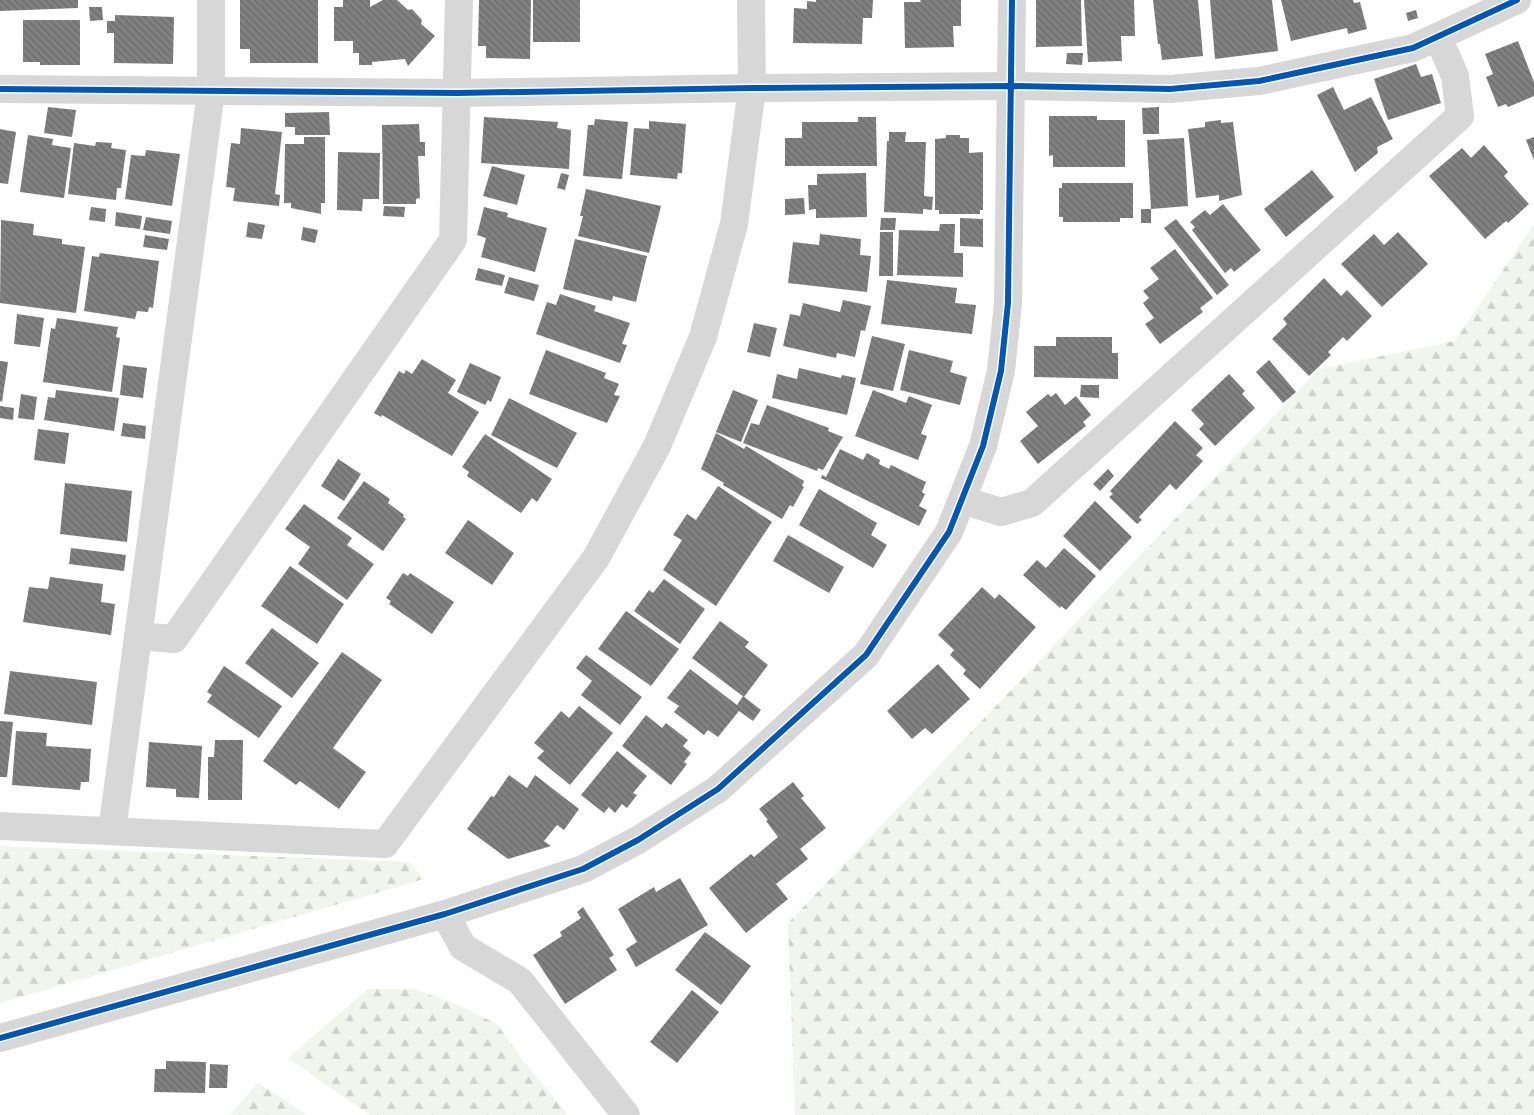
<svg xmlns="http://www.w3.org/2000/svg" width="1534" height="1115" viewBox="0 0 1534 1115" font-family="Lato,sans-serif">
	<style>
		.forest { fill: url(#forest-firs) }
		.building { fill: url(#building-back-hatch) }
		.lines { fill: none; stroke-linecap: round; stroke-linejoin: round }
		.minor { stroke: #d7d7d7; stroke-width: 28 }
		.tertiary { stroke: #d7d7d7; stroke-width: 28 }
		.cycleway-casing { stroke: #fff; stroke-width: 9 }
		.cycleway { stroke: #0057b8; stroke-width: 6 }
	</style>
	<defs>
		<pattern id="forest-firs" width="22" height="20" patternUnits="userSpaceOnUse" patternTransform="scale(1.25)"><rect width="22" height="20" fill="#f1f5ed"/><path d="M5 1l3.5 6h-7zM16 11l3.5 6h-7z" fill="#cfd2cc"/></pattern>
		<pattern id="building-back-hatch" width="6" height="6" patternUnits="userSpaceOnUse" patternTransform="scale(1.25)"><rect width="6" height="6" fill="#818181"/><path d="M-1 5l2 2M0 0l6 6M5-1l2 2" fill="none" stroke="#6a6a6a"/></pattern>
	</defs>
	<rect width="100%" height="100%" fill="#fff"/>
	<!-- forest -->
	<g class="forest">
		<polygon points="1534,224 1534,1115 795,1115 788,923 1319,369 1455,341"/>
		<polygon points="0,846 409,862 424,879 0,1003"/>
		<polygon points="368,989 413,989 456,1004 497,1024 525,1063 568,1115 370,1115 288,1058"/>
		<polygon points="258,1083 307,1115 230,1115"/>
	</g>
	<!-- building -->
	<g class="building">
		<polygon points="0,0 78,0 78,8 0,11"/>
		<polygon points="240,0 318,0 318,63 250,63 250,49 240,49"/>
		<polygon points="343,0 370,0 370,7 383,0 397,0 408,10 412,9 422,20 421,24 435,36 408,66 405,59 372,62 372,65 359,65 359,53 353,53 353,41 334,41 334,7 343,7"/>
		<polygon points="479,0 531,0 530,59 486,58 486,46 478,46"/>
		<rect x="533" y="0" width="47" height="42"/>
		<polygon points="816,0 873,0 872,18 863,18 862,44 793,43 794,8 807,9 807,1 816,2"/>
		<polygon points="920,0 961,0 961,26 953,26 954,47 905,48 904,2 921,2"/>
		<polygon points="1036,0 1081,0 1082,46 1036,47"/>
		<polygon points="1084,0 1134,0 1135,36 1121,36 1122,61 1088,62"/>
		<polygon points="1153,0 1198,0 1203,56 1162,60 1160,44 1158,44"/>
		<polygon points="1210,0 1272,0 1278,51 1215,59"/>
		<polygon points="1281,0 1353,0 1354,3 1360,2 1367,29 1348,34 1347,28 1291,41"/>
		<polygon points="89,7 102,7 103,20 90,21"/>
		<polygon points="1416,10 1418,18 1408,21 1406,13"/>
		<polygon points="115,15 174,17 173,64 114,63 114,33 107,33 107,21 115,21"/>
		<polygon points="23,20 80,20 80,65 40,65 40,62 23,62"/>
		<polygon points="1518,41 1534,82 1534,96 1508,107 1506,104 1498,107 1486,77 1493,74 1485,54"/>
		<polygon points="1067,53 1083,53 1082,65 1066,64"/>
		<polygon points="1416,64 1421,77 1432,74 1441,103 1388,120 1374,79"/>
		<polygon points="1333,87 1344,110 1371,97 1393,139 1377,147 1378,153 1355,172 1317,95"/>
		<polygon points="48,107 76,110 72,137 44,133"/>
		<polygon points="1159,107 1159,134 1143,134 1142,108"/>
		<polygon points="329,112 330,135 295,135 295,127 285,127 285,113"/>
		<polygon points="1049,116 1097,116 1097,120 1125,120 1125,167 1053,167 1053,155 1049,156"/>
		<polygon points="484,117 558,122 557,128 571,130 569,169 481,163"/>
		<polygon points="858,117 876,117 877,166 785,166 785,138 802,138 802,122 858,122"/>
		<polygon points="595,119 628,122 622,179 583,176 588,125 594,125"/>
		<polygon points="1221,120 1221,123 1233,122 1242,195 1219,201 1219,195 1196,198 1188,129 1205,127 1205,122"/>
		<polygon points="649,121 686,124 682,173 678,173 677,179 630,175 634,128 649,129"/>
		<polygon points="419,124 420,142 425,142 425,156 418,156 420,198 416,199 416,204 383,204 382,125"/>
		<polygon points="241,128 282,132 275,194 280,195 279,206 233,201 235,188 226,187 231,143 240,144"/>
		<polygon points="0,129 16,132 8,184 0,183"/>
		<polygon points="889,132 906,132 905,142 926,142 924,196 933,197 932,210 923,209 923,214 884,212 887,141 889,141"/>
		<polygon points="28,135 53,139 52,145 71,148 64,198 20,192"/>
		<polygon points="946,135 960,135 960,138 969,138 969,153 983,152 983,210 980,210 980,214 939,214 939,210 935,210 935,139 946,138"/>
		<polygon points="304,137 325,137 325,203 321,203 321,214 291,208 291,203 284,203 285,144 304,144"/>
		<polygon points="1534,137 1534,160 1526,140"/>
		<polygon points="1184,138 1188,206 1151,209 1147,140"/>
		<polygon points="96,142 112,143 111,148 126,150 121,188 117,188 116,200 68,194 74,143 95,146"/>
		<polygon points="1484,145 1508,172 1504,176 1529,204 1508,223 1506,221 1485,239 1429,176 1462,148 1471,158"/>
		<polygon points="146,150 180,154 172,206 125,199 131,155 145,156"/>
		<polygon points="338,152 380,153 379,199 363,199 362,211 337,210"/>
		<polygon points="492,166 525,175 517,205 483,196"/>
		<polygon points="1312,170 1334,197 1286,237 1264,209"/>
		<polygon points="561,173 569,175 565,190 557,188"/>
		<polygon points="866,173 867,217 816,218 816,209 809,210 808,185 817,185 817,174"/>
		<polygon points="1062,183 1133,183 1133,218 1120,218 1120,222 1063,222 1063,217 1059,217 1059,188 1062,188"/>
		<polygon points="586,189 661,206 649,253 578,236 583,216 580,216"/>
		<polygon points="804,198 805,214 785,215 785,199"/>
		<polygon points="1223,204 1261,250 1234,272 1231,268 1225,273 1192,230 1195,227 1190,222 1205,210 1210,215"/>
		<polygon points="384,206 405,207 404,217 383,216"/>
		<polygon points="91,207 106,209 105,222 89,220"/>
		<polygon points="484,207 508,213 507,217 547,228 535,272 481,257 486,238 477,235"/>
		<rect x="1141" y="209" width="10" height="14"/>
		<polygon points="116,212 142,216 140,229 115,226"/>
		<polygon points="146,217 172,221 170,234 143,230"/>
		<polygon points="881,218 896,218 895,230 880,230"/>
		<polygon points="960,218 983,219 983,247 960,246"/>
		<polygon points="1176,219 1229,285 1217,295 1164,228"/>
		<polygon points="1,220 34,224 33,235 62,239 62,244 85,247 76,313 0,303"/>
		<polygon points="248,222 265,225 262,239 246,237"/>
		<polygon points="940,224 955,224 954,253 963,253 963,277 897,275 899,230 939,231"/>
		<polygon points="303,227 318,230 315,243 301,240"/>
		<polygon points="880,232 893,232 893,276 879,276"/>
		<polygon points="1398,232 1428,264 1382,307 1341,264 1374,234 1384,245"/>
		<polygon points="820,234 861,239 860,255 871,256 867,292 788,283 793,242 819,245"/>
		<polygon points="145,235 169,239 167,250 143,247"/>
		<polygon points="575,239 647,256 636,302 613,296 612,301 563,289"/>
		<polygon points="1175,249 1213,298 1200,308 1203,312 1160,344 1145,324 1154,318 1143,303 1149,298 1143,291 1159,279 1150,268"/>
		<polygon points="100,253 159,261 153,308 149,307 148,312 137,311 135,319 84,311 92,256 99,257"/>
		<polygon points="478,268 505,275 502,286 475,280"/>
		<polygon points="509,277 539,285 534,301 504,293"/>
		<polygon points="1324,278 1341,296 1347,290 1372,316 1347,341 1343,337 1328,352 1331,355 1309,376 1272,339 1287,324 1283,319"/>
		<polygon points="887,280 957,288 955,303 976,305 972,334 881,324"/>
		<polygon points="560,294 596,306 594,311 630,323 622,344 627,345 620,363 536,334 547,302 556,305"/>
		<polygon points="843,300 871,306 865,331 861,330 855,357 837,353 836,358 783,346 790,314 800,316 803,303 840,312"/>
		<polygon points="17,314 44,318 40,347 14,344"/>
		<polygon points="57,318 118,327 116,337 120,338 112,392 43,382 51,328 55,329"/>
		<polygon points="754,323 777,328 770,357 747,352"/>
		<polygon points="872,336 905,344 893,391 860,384"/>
		<polygon points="1056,337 1112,337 1112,353 1118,353 1118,379 1034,377 1034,346 1056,346"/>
		<polygon points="546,350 606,373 604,378 619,384 614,395 620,396 607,423 529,394"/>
		<polygon points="909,350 953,361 950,372 967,377 960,405 900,390"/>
		<polygon points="422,359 456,380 448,393 479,412 452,456 382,415 381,417 374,413 399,371 404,374 406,370 412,374"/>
		<polygon points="1269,360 1296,392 1283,403 1256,372"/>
		<polygon points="0,361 8,362 2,402 0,401"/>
		<polygon points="470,363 501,377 491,402 488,400 485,405 457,392"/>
		<polygon points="123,365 147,368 143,398 120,395"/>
		<polygon points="799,368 841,378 842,375 856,378 847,415 772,398 777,374 797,379"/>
		<polygon points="1229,374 1245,391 1242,394 1255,408 1215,446 1199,429 1204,424 1191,410"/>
		<polygon points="1081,385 1099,385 1099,398 1080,397"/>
		<polygon points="56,390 119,398 114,431 44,420 48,397 55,398"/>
		<polygon points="733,390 758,400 741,442 716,432"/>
		<polygon points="873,390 906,403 909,396 932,405 921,434 927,436 918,460 855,436"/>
		<polygon points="1056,393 1065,405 1076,396 1091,415 1083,422 1086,426 1038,464 1020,441 1038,426 1026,412 1048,394 1051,397"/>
		<polygon points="21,394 37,397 34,420 18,418"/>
		<polygon points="509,398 577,433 557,468 491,435"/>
		<polygon points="767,405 829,428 828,431 843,437 823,470 818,468 817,471 743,443 751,423 759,425"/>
		<polygon points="0,406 14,408 13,420 0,418"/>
		<polygon points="1175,421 1203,448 1196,455 1203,461 1176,490 1170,484 1139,517 1142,520 1137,524 1109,497 1113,494 1110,491"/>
		<polygon points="123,423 146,426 145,439 121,436"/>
		<polygon points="38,429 69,433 65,464 34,460"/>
		<polygon points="716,433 744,449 746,446 804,481 802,486 804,487 793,507 790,505 782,519 723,485 724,483 701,469"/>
		<polygon points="485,434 552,479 537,502 532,498 521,513 467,476 469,472 462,467"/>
		<polygon points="840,449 863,460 867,453 880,460 879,464 889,469 891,465 926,482 922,492 925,494 919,506 927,510 919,526 821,478 822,475 826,477"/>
		<polygon points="338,459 361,474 344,501 321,486"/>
		<polygon points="1108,469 1114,476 1100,491 1093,484"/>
		<polygon points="364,481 390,499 388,503 404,515 403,517 406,519 383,551 337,518"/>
		<polygon points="65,483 132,491 127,542 60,534"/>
		<polygon points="718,486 772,522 716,606 663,570 682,540 673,535 687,514 696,520"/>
		<polygon points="819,489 877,523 871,535 887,545 873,568 799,525"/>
		<polygon points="1095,501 1132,537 1100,571 1063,536"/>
		<polygon points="304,504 352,538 347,545 374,564 347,600 298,564 310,547 285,529"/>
		<polygon points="468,520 514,553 492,585 445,553"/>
		<polygon points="788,535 844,567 829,593 773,561"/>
		<polygon points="71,548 126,555 124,571 69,564"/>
		<polygon points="1064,548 1096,576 1066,610 1061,606 1060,608 1023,575 1037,560 1046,568"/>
		<polygon points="290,566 344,604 317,644 261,606"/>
		<polygon points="403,573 408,576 410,573 454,602 432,634 389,604 391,601 386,598"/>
		<polygon points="50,577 103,584 101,602 115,604 111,635 23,622 29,587 48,589"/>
		<polygon points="664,579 705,609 680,644 634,611 649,590 653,593"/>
		<polygon points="982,587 995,599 999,594 1036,627 980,689 963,674 966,670 950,655 954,650 938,635"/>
		<polygon points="626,611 679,649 651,686 598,649"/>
		<polygon points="720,621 749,642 745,647 768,665 744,697 692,658"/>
		<polygon points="272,628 319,663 292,698 245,663"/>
		<polygon points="342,652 382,680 333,748 366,772 339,809 300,781 296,785 263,761"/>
		<polygon points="586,655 642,697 620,725 581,695 592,681 576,668"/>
		<polygon points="938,664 970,699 932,734 925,728 912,739 887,711"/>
		<polygon points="224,666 282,706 259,738 207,702 212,695 207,692"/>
		<polygon points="690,669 737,705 743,696 761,710 753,721 739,711 718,737 708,730 704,735 674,712 679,706 667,698"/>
		<polygon points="10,671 97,682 92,725 4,714"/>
		<polygon points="579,706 613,733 570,785 537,758 544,751 534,743 561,711 569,718"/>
		<polygon points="646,715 662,728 666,723 688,740 683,746 691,753 684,762 687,764 671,785 622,746"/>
		<polygon points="0,721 13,722 7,777 0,777"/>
		<polygon points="16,731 47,733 46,746 91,749 89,782 81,782 80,790 12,785"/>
		<polygon points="215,740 243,740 242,800 208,800 208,757 214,757"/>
		<polygon points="149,742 202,746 199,798 176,797 176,789 146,787"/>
		<polygon points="617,751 647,776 633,793 637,795 627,808 622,804 615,813 609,807 604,813 581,795"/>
		<polygon points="509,775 527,788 535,775 579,809 564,830 557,825 544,841 551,846 508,859 467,829 491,796 494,797"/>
		<polygon points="793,782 804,796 801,798 826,828 800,849 808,859 776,884 788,899 746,933 709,888 751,854 754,857 778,837 766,821 768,820 759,809"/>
		<polygon points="680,878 708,925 636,967 626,949 637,942 618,909 654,887 656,892"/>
		<polygon points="583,907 614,955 609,958 617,970 565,1004 533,955 562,936 560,932 581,918 577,912"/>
		<polygon points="705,932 751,966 721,1005 675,970"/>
		<polygon points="692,990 719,1012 677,1063 650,1042"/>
		<polygon points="166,1061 206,1062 205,1093 154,1092 155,1069 166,1069"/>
		<polygon points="210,1064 228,1065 227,1088 209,1088"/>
	</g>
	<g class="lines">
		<!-- minor -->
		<g class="minor">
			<polyline points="0,89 458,93 752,88 1010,86 1170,89 1259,81 1413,48 1517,0"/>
			<polyline points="962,500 1001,512 1032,503 1460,116 1455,76 1438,37"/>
			<polyline points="138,636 174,639 453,240 459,0"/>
			<polyline points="0,826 385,844"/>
			<polyline points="112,831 211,92 211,0"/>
			<polyline points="445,914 463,947 520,981 626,1115"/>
		</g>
		<!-- tertiary -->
		<g class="tertiary">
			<polyline points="385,844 596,558 657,446 703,337 734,224 752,88 751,0"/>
			<polyline points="0,1038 445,914 583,869 638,840 718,789 866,655 949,532 983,446 1001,371 1008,303 1012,0"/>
		</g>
		<!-- cycleway casing -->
		<g class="cycleway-casing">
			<g id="cycleway">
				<polyline points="0,89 458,93 752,88 1010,86 1170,89 1259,81 1413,48 1517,0"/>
				<polyline points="0,1038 445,914 583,869 638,840 718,789 866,655 949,532 983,446 1001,371 1008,303 1012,0"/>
			</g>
		</g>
		<!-- cycleway -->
		<use href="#cycleway" class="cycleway"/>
	</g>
</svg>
